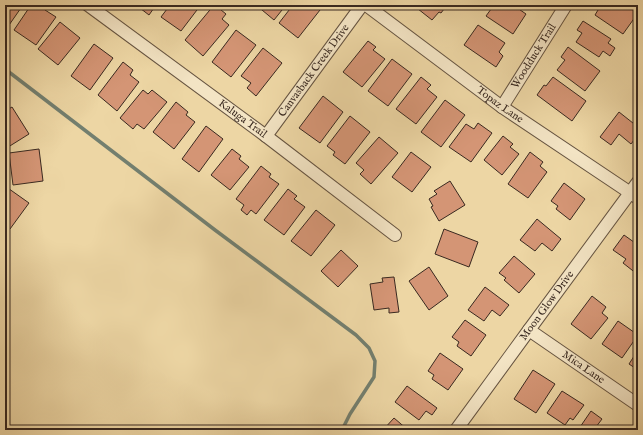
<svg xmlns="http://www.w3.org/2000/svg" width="643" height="435" viewBox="0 0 643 435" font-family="'IM FELL English',serif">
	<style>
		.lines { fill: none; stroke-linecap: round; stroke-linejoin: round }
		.stream { stroke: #737f6f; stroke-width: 3.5 }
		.building { fill: #d49575; stroke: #392920 }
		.minor-casing { stroke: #665441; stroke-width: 14 }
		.minor { stroke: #f3e4c4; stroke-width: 12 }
		.labels { text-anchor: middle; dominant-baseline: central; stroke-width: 3; stroke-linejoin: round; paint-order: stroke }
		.street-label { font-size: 11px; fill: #392920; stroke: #f3e4c4 }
	</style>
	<rect width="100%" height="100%" fill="#edd6a4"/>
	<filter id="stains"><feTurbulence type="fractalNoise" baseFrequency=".005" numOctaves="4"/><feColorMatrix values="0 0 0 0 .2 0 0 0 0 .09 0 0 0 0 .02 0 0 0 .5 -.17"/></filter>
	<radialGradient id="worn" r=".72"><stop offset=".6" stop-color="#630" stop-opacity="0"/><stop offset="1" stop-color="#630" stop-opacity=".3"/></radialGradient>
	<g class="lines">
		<!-- stream -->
		<polyline class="stream" points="5,69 215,230 356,335 369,348 375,361 374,377 350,414 342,430"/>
	</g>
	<!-- building -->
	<g class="building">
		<polygon points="5,5 23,5 7,28 5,26"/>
		<polygon points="31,5 45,5 48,7 45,10 56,17 36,45 14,30"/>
		<polygon points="136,5 156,5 149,15"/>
		<polygon points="170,5 199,5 200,6 181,31 161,17"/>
		<polygon points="214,5 215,5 226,14 222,19 229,25 203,56 185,40"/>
		<polygon points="256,5 286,5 274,20"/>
		<polygon points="293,5 313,5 320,10 298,38 279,23"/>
		<polygon points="413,5 447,5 441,13 439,12 432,20"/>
		<polygon points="494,5 513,5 526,14 513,34 486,16"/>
		<polygon points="601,5 625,5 638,13 623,34 595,15"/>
		<polygon points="583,21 611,39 608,43 615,48 610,56 603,51 599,57 576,42 582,33 577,30"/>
		<polygon points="60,22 80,38 58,65 38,49"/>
		<polygon points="478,25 505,43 499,52 503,56 496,67 464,45"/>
		<polygon points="236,30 256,45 231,77 212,62"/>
		<polygon points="368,41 376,47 373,50 385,59 362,87 343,72"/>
		<polygon points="94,44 113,58 90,90 71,76"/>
		<polygon points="568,47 600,71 585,91 557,70 565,60 561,57"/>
		<polygon points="263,48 282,63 256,96 247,88 251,83 241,76"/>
		<polygon points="392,59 412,74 388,106 368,91"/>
		<polygon points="123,62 133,70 130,75 139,82 117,111 98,95"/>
		<polygon points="421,77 431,85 427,89 437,97 416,124 396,109"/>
		<polygon points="553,77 586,101 572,121 537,95 544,85 546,86"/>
		<polygon points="143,90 148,94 152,90 167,102 144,129 137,124 133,129 120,118"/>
		<polygon points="323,96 343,112 320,143 299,128"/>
		<polygon points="445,100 465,115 441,147 421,132"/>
		<polygon points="176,102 188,112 186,115 195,122 174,149 153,132"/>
		<polygon points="12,107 29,134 5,149 5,111"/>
		<polygon points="619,112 638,127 638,135 631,144 619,134 611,145 600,137"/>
		<polygon points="350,116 370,132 345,164 333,155 335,152 327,146"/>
		<polygon points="478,123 492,133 471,162 449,147 466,124 474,129"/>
		<polygon points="206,126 223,139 199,172 182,159"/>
		<polygon points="503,136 513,144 510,147 519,154 502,175 484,160"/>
		<polygon points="379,137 398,153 371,184 360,174 364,170 356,163"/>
		<polygon points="39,149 43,181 13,185 9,153"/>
		<polygon points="232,149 241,156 239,159 249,167 230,190 211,175"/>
		<polygon points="411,152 431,167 412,192 392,177"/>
		<polygon points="530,152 543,162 540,166 547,172 528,198 508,184"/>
		<polygon points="261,166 271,174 269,177 279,184 256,214 251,210 247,215 241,210 244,205 236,199"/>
		<polygon points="450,181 465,205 439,221 431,207 433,206 429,199 437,194 434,191"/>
		<polygon points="564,183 585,199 570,220 556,209 558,206 551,201"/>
		<polygon points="5,186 29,203 10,229 5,225"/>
		<polygon points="288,189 297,196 294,199 305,207 284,235 264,220"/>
		<polygon points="316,210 335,225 311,256 291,241"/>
		<polygon points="537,219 561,239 552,251 542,243 535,251 520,240"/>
		<polygon points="444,229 478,242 469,267 435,254"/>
		<polygon points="624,235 638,245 638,273 637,274 623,263 626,259 613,250"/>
		<polygon points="341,250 358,266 338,287 321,271"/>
		<polygon points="514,256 535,274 519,293 504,280 506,278 499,273"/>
		<polygon points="429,267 448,296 429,310 409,281"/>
		<polygon points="394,277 399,312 389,313 389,308 374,310 370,284 383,282 382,278"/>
		<polygon points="485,287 509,305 500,316 492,310 484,321 468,310"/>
		<polygon points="592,296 606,307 602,313 608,318 591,339 571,324"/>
		<polygon points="465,320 486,335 471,356 457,346 459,342 452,337"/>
		<polygon points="618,321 638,335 622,358 602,344"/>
		<polygon points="638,350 638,370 629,364"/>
		<polygon points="440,353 463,369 448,390 432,379 434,375 428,371"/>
		<polygon points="533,370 555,384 536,413 514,399"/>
		<polygon points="407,386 437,408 432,415 426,411 419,420 395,402"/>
		<polygon points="562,391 584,405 573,420 570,418 565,425 547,413"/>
		<polygon points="591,411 602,419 596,427 600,430 578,430"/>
		<polygon points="394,418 408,430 383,430"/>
	</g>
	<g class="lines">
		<!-- minor casing -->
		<g class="minor-casing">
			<g id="minor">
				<path id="s1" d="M88,5L266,136L395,235"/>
				<path id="s2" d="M366,5L502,107L638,198"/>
				<path id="s3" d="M502,107L566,5"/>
				<path id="s4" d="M266,136L362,5"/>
				<path id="s5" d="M529,330L638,405"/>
				<path id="s6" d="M456,430L529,330L638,182"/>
			</g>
		</g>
		<!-- minor -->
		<use href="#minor" class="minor"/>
	</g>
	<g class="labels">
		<!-- street labels -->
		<g class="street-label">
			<text stroke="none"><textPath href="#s3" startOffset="60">Woodduck Trail</textPath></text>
			<text stroke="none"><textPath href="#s4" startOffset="81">Canvasback Creek Drive</textPath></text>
			<text stroke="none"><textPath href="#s2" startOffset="167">Topaz Lane</textPath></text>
			<text stroke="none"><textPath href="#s1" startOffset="192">Kaluga Trail</textPath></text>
			<text stroke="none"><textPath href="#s6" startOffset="154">Moon Glow Drive</textPath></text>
			<text stroke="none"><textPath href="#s5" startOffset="66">Mica Lane</textPath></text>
		</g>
	</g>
	<!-- margin -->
	<rect width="643" height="435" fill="none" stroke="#edd6a4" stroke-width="20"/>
	<rect x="6" y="6" width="631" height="423" fill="none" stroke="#392920" stroke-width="2"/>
	<rect x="10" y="10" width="623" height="415" fill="none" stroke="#392920"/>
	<rect width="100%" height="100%" filter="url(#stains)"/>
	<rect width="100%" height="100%" fill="url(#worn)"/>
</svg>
